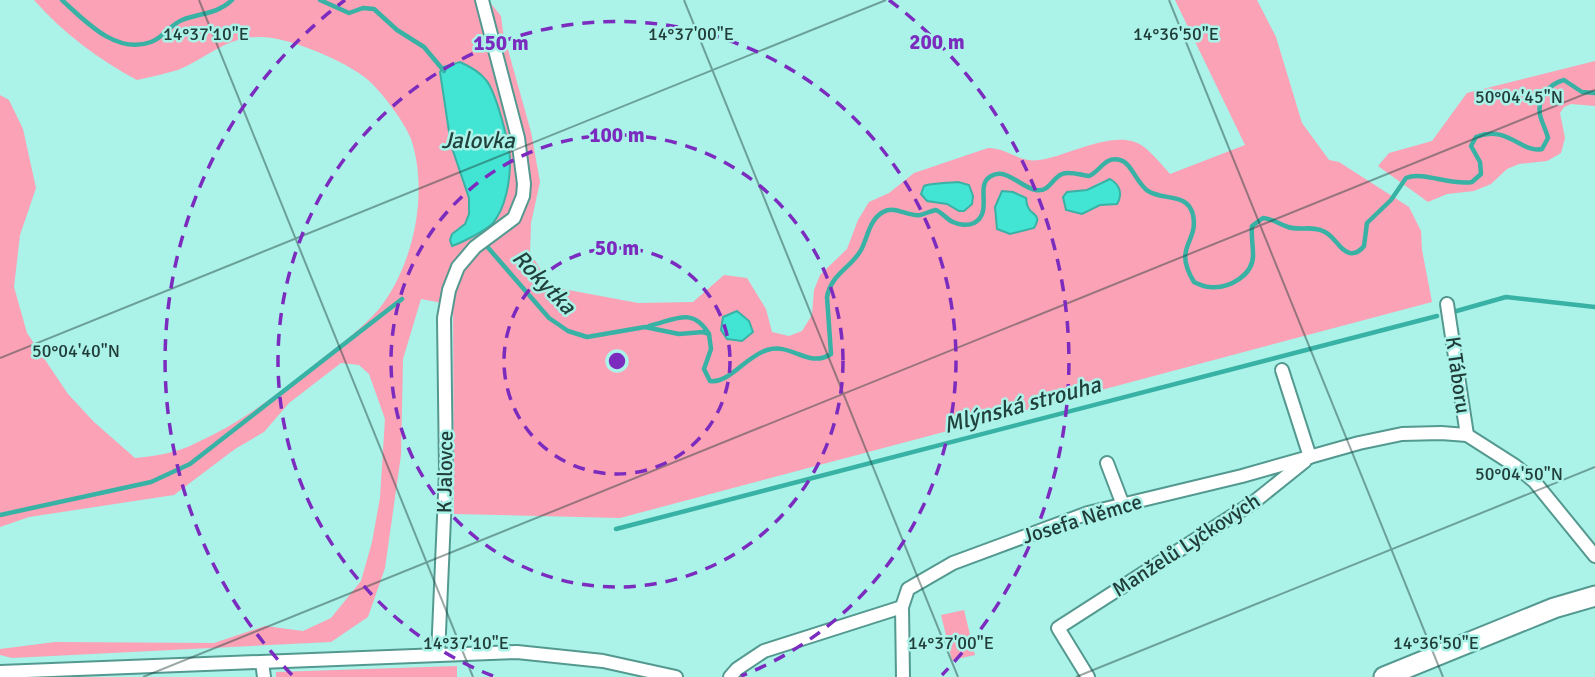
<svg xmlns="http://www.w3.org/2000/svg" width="1595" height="677" viewBox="0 0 1595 677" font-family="Signika,sans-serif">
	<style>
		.green { fill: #fba2b6; fill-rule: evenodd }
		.water { fill: #42e4d3; stroke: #38b2a5; stroke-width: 2 }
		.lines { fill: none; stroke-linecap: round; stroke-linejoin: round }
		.stream { stroke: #38b2a5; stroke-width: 4.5 }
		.street-casing { stroke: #549990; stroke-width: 16 }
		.primary-casing { stroke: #549990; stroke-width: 23 }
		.street { stroke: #fff; stroke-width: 12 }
		.primary { stroke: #fff; stroke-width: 19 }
		.ticks { fill: none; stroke: #203d39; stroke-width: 2; stroke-opacity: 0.45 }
		.ring { fill: none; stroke: #7b2cbf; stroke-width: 3.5; stroke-dasharray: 12 9 }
		.labels { text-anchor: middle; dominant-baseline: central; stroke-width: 5; stroke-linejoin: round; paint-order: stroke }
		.street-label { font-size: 21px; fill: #203d39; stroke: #abf2e8 }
		.water-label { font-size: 23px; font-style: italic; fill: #21413d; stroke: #abf2e8 }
		.ticks-label { font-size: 18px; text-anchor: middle; fill: #203d39; stroke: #abf2e8; stroke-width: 5; stroke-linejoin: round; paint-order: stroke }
		.centre { fill: #7b2cbf; stroke: #abf2e8; stroke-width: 3.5 }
		.ring-label { font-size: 21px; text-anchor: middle; font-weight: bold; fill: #7b2cbf; stroke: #abf2e8; stroke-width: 5; stroke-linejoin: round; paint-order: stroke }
	</style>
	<rect width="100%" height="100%" fill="#abf2e8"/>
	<!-- green -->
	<g class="green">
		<path d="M34,0H488L501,16L503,32L531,132L540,182L531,223L530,253L552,287L638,303L693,302L724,275L747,278L766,309L772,332L789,336L802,331L812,315L814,290L820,275L847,249L858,220L869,202L889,193L914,173L988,148C1007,148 1020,163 1039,160C1067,157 1118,126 1144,147C1153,154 1162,165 1170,174L1245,145L1175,0H1257L1276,37L1302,123L1329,160L1339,162L1409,207L1421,231L1422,250L1432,302L620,518L454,514L453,305L421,299L403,359L401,455L385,568L368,617L331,642L12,658L0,655V649L55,642L214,643L265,626L303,631L331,618L361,581L372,542L380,498L385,419L369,374L359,365L341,363L289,403L264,432L235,449L174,495L29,517L0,527V95L9,100L23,129L36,188L20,235L14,287L27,333L68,394L94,422L135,458C156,456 177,453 196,443C241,423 281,392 319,361C339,345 362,329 379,309C414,265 429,192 411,139C404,121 381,91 367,79C345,61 289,37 260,37C225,37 206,59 178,70C164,74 150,77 137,80C98,59 63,33 34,0ZM443,70L484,231C474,235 462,243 452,245C448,232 458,233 464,225C470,218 470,206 469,198C466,180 456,163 452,146C445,121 443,95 443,70ZM1100,182H1114L1121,193L1100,205L1067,192L1087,190ZM934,184L946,185L952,206L938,202ZM1006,191L1021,194L1030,210L1025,231L997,229L995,214Z"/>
		<polygon points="1595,61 1595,106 1571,104 1564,107 1560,113 1565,138 1561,153 1547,161 1519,164 1507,169 1491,184 1474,191 1447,194 1428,202 1378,166 1389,153 1432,141 1467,93"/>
		<polygon points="964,610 975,655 952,660 941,615"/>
		<polygon points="457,666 457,677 276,677 276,672"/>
	</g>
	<!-- water -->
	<g class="water">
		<path d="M460,62C469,66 479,71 486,80C496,92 510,145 510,161C510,181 506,207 493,223C487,230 461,243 452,246L450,240L452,234L465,224L469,214V198L451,145L440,72L443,67Z"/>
		<path d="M1110,179C1120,185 1123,194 1117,204L1100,205L1082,214L1066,210L1063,197L1067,192L1087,190Z"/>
		<path d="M958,182L969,185L973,196L972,204L964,211H959L947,204L927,201L921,194L924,186C930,183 950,183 958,182Z"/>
		<path d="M1002,191L1013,192L1026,198C1027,201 1026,204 1028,207C1031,216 1043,213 1034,228L1010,234L997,229L995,207Z"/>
		<polygon points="737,311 749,321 753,332 742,341 727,339 721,330 723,317"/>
	</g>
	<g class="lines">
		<!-- stream -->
		<g class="stream">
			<path d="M62,0C85,21 116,55 151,42C164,37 170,25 182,20C200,13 218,14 232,0"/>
			<polyline points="320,0 349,13 363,8 374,9 397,30 424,47 444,71"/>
			<path d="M484,243L549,318L568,331L587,337L645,327L679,334L703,332L709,334L711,349L704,369L710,381C729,384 746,356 767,350C791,342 808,369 831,354L827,297C831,274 851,268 861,250C868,237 869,220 883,212C896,205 907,217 920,215C925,214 930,211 936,210C943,213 946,219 953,222C959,225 968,226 974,223C994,212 974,185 991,176C1007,167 1021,188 1036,190C1050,192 1051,179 1062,174C1070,171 1080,175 1089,176C1101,171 1104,156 1120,160C1131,162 1137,184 1148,191C1163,201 1188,192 1193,215C1199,243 1172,246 1194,282C1198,284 1205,287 1210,287C1229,289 1254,275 1253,254C1253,244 1251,236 1252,226L1263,218C1274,219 1278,224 1288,227C1300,231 1313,225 1325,232C1335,237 1340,251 1350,253C1356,254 1360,251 1364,246L1367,223L1391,200L1406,178C1422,171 1452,186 1472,182L1481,174L1480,162L1471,146L1476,137C1507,124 1522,154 1542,149L1548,138C1546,130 1542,123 1540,115C1537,98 1549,84 1564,80L1582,92L1595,93"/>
			<polyline points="1453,312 1506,297 1595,307"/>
			<path d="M649,326C675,320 692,306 709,334"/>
			<polyline points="0,515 151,482 190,464 402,299"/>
			<polyline points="616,529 1437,316"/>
		</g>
		<!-- street casing -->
		<g class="street-casing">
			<g id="street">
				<polyline points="1447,304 1467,435"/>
				<polyline points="1282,370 1310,457"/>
				<polyline points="1107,463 1123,505"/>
				<polyline points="438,655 446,472 444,318 449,290 458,267 475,247 514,218 523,196 524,184 518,138 482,0"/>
				<polyline points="262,662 264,677"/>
				<polyline points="0,672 517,652 603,661 676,677"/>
				<polyline points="730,677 737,669 764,651 902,607"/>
				<polyline points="903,677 902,607 908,589 953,563 1088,513 1242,476 1359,443 1402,434 1441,433 1467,435 1514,465 1534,481 1595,556"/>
				<polyline points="1088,677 1058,628 1254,502 1305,461"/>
			</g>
		</g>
		<!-- primary casing -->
		<g class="primary-casing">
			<polyline id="primary" points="1384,677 1554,608 1595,596"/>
		</g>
		<!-- street -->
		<use href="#street" class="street"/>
		<!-- primary -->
		<use href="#primary" class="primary"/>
	</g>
	<!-- ticks -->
	<path class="ticks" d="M199,0L473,677M684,0L958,677M1169,0L1443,677M0,358L886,0M143,677L1595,90M1076,677L1595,467"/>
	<!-- distance rings -->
	<g class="ring">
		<circle cx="617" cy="361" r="113"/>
		<circle cx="617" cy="361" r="226"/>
		<path d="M493 676A339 339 0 1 1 741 676"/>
		<path d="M292 675A452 452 0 0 1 345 0M889 0A452 452 0 0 1 942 675"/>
	</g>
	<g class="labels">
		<!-- street labels -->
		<g class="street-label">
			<text transform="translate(1458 375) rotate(82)">K Táboru</text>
			<text transform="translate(445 472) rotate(-89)">K Jalovce</text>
			<text transform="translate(1082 519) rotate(-17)">Josefa Němce</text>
			<text transform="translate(1186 545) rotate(-33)">Manželů Lyčkových</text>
		</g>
		<!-- water labels -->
		<g class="water-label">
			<text x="478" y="140">Jalovka</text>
			<text transform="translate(544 282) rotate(46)">Rokytka</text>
			<text transform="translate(1022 405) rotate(-15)">Mlýnská strouha</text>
		</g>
	</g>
	<g class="ticks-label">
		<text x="206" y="40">14°37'10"E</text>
		<text x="691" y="40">14°37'00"E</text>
		<text x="1176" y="40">14°36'50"E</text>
		<text x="1519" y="103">50°04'45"N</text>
		<text x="76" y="357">50°04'40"N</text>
		<text x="1519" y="480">50°04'50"N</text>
		<text x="466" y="649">14°37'10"E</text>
		<text x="951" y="649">14°37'00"E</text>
		<text x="1436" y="649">14°36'50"E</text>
	</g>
	<circle cx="617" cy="361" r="10" class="centre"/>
	<g class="ring-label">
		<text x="937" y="49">200 m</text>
		<text x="501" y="50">150 m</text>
		<text x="617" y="142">100 m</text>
		<text x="617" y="255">50 m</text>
	</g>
</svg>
